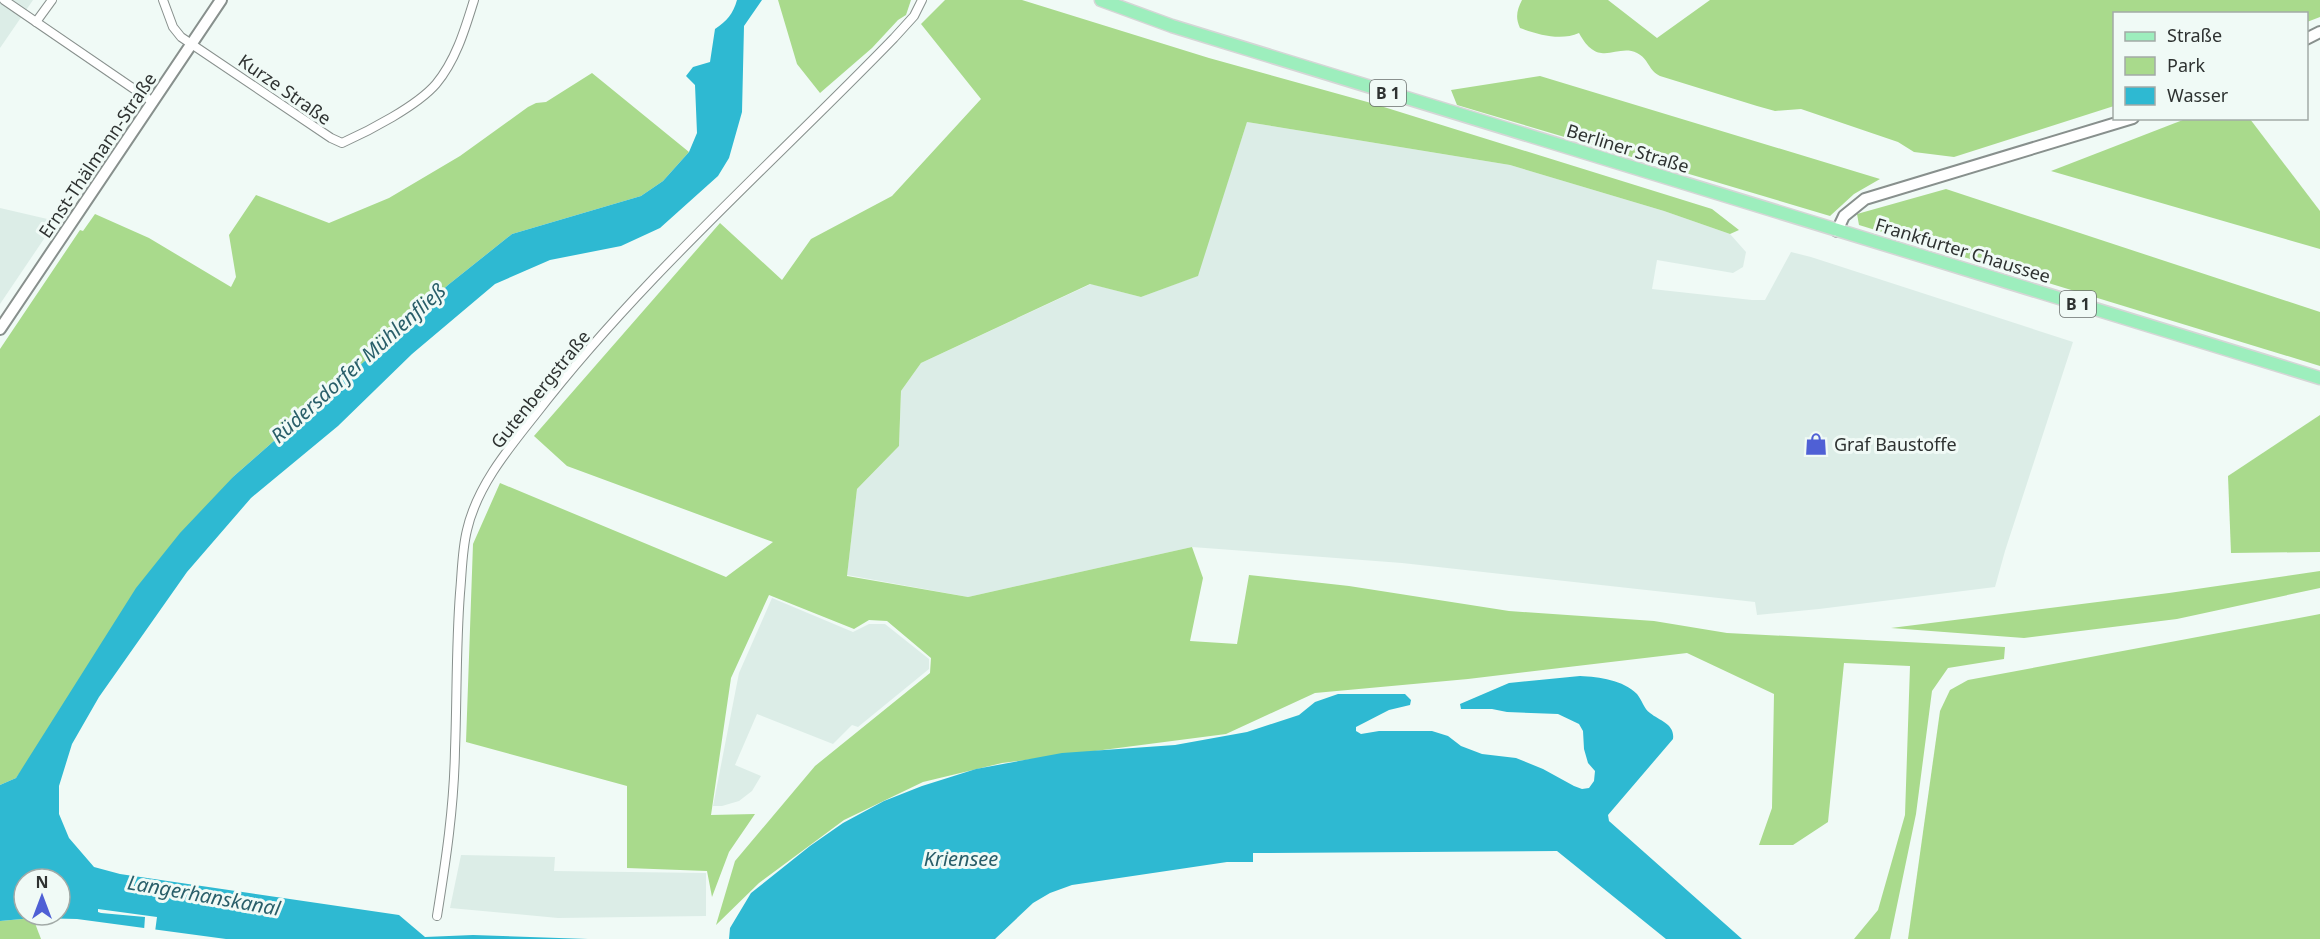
<svg xmlns="http://www.w3.org/2000/svg" width="2320" height="939" viewBox="0 0 2320 939" font-family="'Noto Sans',sans-serif">
	<style>
		.built { fill: #dcede7 }
		.green { fill: #a9da8c }
		.water { fill: #2eb9d2; fill-rule: evenodd }
		.pier { fill: #f0faf6 }
		.lines { fill: none; stroke-linecap: round; stroke-linejoin: round }
		.minor-casing { stroke: #88908d; stroke-width: 10 }
		.secondary-casing { stroke: #88908d; stroke-width: 14 }
		.primary-casing { stroke: #d5d6d6; stroke-width: 15 }
		.minor { stroke: #fff; stroke-width: 8 }
		.secondary { stroke: #fff; stroke-width: 10 }
		.primary { stroke: #9deebd; stroke-width: 12 }
		.labels { text-anchor: middle; dominant-baseline: central; stroke-width: 6; stroke-linejoin: round; paint-order: stroke }
		.shield { fill: #f0faf6; stroke: #686e6c; stroke-width: 1.5 }
		.shield-label { font-size: 16px; font-weight: bold; fill: #2e3231 }
		.street-label { font-size: 18px; fill: #2e3231; stroke: #f0faf6 }
		.poi-label { font-size: 18px; fill: #2e3231; stroke: #f0faf6; text-anchor: start }
		.water-label { font-size: 20px; font-style: italic; fill: #295e69; stroke: #f0faf6 }
	</style>
	<rect width="100%" height="100%" fill="#f0faf6"/>
	<!-- built -->
	<g class="built">
		<polygon points="0,0 33,0 0,48"/>
		<polygon points="1247,122 1510,165 1664,211 1730,234 1746,252 1743,267 1733,273 1657,260 1652,289 1752,300 1765,300 1791,252 1811,257 2073,342 2005,551 1995,587 1819,609 1757,615 1755,602 1402,563 1192,547 968,597 847,575 857,489 899,446 901,391 921,363 1091,284 1141,297 1197,276"/>
		<polygon points="0,208 56,221 0,304"/>
		<polygon points="772,598 853,632 869,624 885,624 929,659 929,669 858,727 852,725 833,744 757,714 735,765 761,776 752,791 739,801 722,806 713,806 739,673"/>
		<polygon points="461,855 555,857 554,871 706,873 706,916 558,918 450,908"/>
	</g>
	<!-- green -->
	<g class="green">
		<polygon points="778,0 911,0 906,15 898,20 872,48 820,93 797,64"/>
		<polygon points="945,0 1022,0 1209,58 1371,103 1712,209 1739,230 1730,234 1664,211 1510,165 1247,122 1198,276 1141,297 1090,284 921,363 901,391 899,446 857,489 847,576 968,597 1192,547 1203,578 1190,641 1237,644 1249,575 1349,586 1509,611 1654,621 1727,633 2005,647 2004,659 1948,668 1932,691 1916,814 1890,939 1854,939 1878,910 1905,815 1910,666 1844,663 1828,822 1793,845 1759,845 1772,808 1774,694 1687,653 1468,679 1315,693 1226,734 1002,763 923,782 844,820 759,883 716,925 735,861 815,766 930,673 931,658 887,621 869,620 854,629 769,595 731,678 711,815 755,814 729,852 712,897 707,871 627,868 627,786 466,742 473,544 500,483 726,577 773,542 567,466 534,436 720,223 782,280 811,239 892,196 981,99 921,24"/>
		<path d="M1522,0H1608L1657,38L1710,0H2320V17L2307,22L2306,14H2114V106L1954,157L1914,152L1898,142L1801,109L1775,111L1757,106L1660,76C1648,70 1649,59 1637,53C1616,43 1599,70 1579,33C1561,41 1539,35 1520,28C1515,17 1517,10 1522,0Z"/>
		<polygon points="592,73 689,152 663,181 641,196 512,234 448,285 400,330 234,476 16,778 0,785 0,349 80,230 83,231 95,214 149,238 231,287 236,277 229,235 256,195 329,223 389,198 460,156 528,107 536,103 546,102"/>
		<polygon points="1540,76 1880,179 1854,194 1830,216 1457,105 1451,90"/>
		<polygon points="2188,118 2250,119 2320,211 2320,249 2051,171"/>
		<polygon points="1946,189 2320,312 2320,366 1859,225 1857,214"/>
		<polygon points="2320,415 2320,552 2231,553 2228,476"/>
		<polygon points="2320,571 2320,588 2177,619 2024,638 1891,628 2169,593"/>
		<polygon points="2320,614 2320,939 1908,939 1940,711 1950,690 1968,680"/>
		<polygon points="33,918 41,939 0,939 0,921"/>
	</g>
	<!-- water -->
	<g class="water">
		<path d="M737,0H762L744,26L742,112L729,158L718,176L660,228L621,246L550,260L495,284L412,354L338,426L251,498L187,572L99,697L72,744L59,786V814L69,838L94,867L120,874L399,915L425,937L473,935L588,939H226L77,919L33,918L0,921V785L16,778L136,588L180,533L234,476L400,330L448,285L512,234L641,196L663,181L689,152L697,133L695,85L686,76L693,67L710,62L715,29C727,21 733,14 737,0ZM24,879H60V915H24Z"/>
		<path d="M1580,676C1600,677 1623,680 1637,694C1642,700 1644,709 1650,713C1660,721 1675,724 1673,739L1608,815L1609,821L1742,939H1666L1557,851L1253,853V862H1227L1072,885L1050,893L1033,903L995,939H722H729L730,928L751,893L810,846L843,823L884,801L922,786L976,769L1062,753L1175,745L1247,732L1299,715L1315,702L1338,694H1405L1411,700L1410,705L1389,710L1356,727V731L1361,734L1379,731H1432L1448,736L1461,746L1482,754L1516,758L1543,769L1574,786L1582,789L1589,788L1594,781L1595,771L1588,763L1584,749L1583,731L1579,724L1558,714L1507,712L1492,709H1461L1460,704L1509,683Z"/>
	</g>
	<!-- pier -->
	<polygon class="pier" points="98,909 157,917 155,932 144,931 145,917 101,913 98,912"/>
	<g class="lines">
		<!-- minor casing -->
		<g class="minor-casing">
			<g id="minor">
				<polyline points="4,0 153,102"/>
				<path d="M163,0L173,27L181,37L331,138L342,143C369,131 417,106 436,84C456,60 465,29 474,0"/>
				<polyline points="36,22 52,0"/>
				<path d="M437,916C446,860 454,807 455,750C457,697 456,645 460,593C462,572 462,550 467,530C477,486 509,448 536,414C640,279 775,161 894,38L914,16L922,0"/>
			</g>
		</g>
		<!-- secondary casing -->
		<g class="secondary-casing">
			<g id="secondary">
				<polyline points="2306,39 2320,32"/>
				<polyline points="1837,231 1844,216 1865,199 2133,118"/>
				<polyline points="0,329 221,0"/>
			</g>
		</g>
		<!-- primary casing -->
		<g class="primary-casing">
			<polyline id="primary" points="1101,0 1172,26 2320,378"/>
		</g>
		<!-- minor -->
		<use href="#minor" class="minor"/>
		<!-- secondary -->
		<use href="#secondary" class="secondary"/>
		<!-- primary -->
		<use href="#primary" class="primary"/>
	</g>
	<!-- icons -->
	<defs>
		<g id="shop-bare" transform="scale(1.8)"><path d="M-5-2.5h2.3a2.7 3.5 0 0 1 5.4 0H5L5.5 6h-11ZM-1.5-2.5h3a1.5 2.3 0 0 0-3 0Z" fill="#4f60d5" stroke="#f0faf6" stroke-width="2.5" paint-order="stroke"/></g>
	</defs>
	<g fill-rule="evenodd">
		<use href="#shop-bare" x="1816" y="444"/>
	</g>
	<g class="labels">
		<!-- shield labels -->
		<g class="shield">
			<rect x="1370" y="80" width="36" height="26" rx="4.5"/>
			<rect x="2060" y="291" width="36" height="26" rx="4.5"/>
		</g>
		<g class="shield-label">
			<text x="1388" y="93">B 1</text>
			<text x="2078" y="304">B 1</text>
		</g>
		<!-- street labels -->
		<g class="street-label">
			<text transform="translate(285 89) rotate(35)">Kurze Straße</text>
			<text transform="translate(1628 148) rotate(17)">Berliner Straße</text>
			<text transform="translate(97 155) rotate(-56)">Ernst-Thälmann-Straße</text>
			<text transform="translate(1963 250) rotate(17)">Frankfurter Chaussee</text>
			<text transform="translate(540 389) rotate(-51)">Gutenbergstraße</text>
		</g>
		<!-- poi labels -->
		<g class="poi-label">
			<text x="1834" y="444">Graf Baustoffe</text>
		</g>
		<!-- water labels -->
		<g class="water-label">
			<text transform="translate(358 363) rotate(-42)">Rüdersdorfer Mühlenfließ</text>
			<text x="961" y="858">Kriensee</text>
			<text transform="translate(204 895) rotate(10)">Langerhanskanal</text>
		</g>
	</g>
	<!-- legend -->
	<rect x="2113" y="12" width="195" height="108" fill="#f0faf6" stroke="#a2aaa7" stroke-width="1.5"/>
	<rect x="2125" y="32" width="30" height="9" fill="#9deebd" stroke="#a2aaa7" stroke-width="1.5"/>
	<text x="2167" y="42" font-size="18" fill="#2e3231">Straße</text>
	<rect x="2125" y="57" width="30" height="18" fill="#a9da8c" stroke="#a2aaa7" stroke-width="1.5"/>
	<text x="2167" y="72" font-size="18" fill="#2e3231">Park</text>
	<rect x="2125" y="87" width="30" height="18" fill="#2eb9d2" stroke="#a2aaa7" stroke-width="1.5"/>
	<text x="2167" y="102" font-size="18" fill="#2e3231">Wasser</text>
	<!-- north arrow -->
	<g transform="translate(42 897)"><circle r="28" fill="#f0faf6" stroke="#a2aaa7" stroke-width="1.5"/>
	<path d="M0-4.5L10 22L0 15L-10 22Z" fill="#4f60d5"/>
	<text y="-9" font-size="16" font-weight="bold" text-anchor="middle" fill="#2e3231">N</text>
	</g>
</svg>
